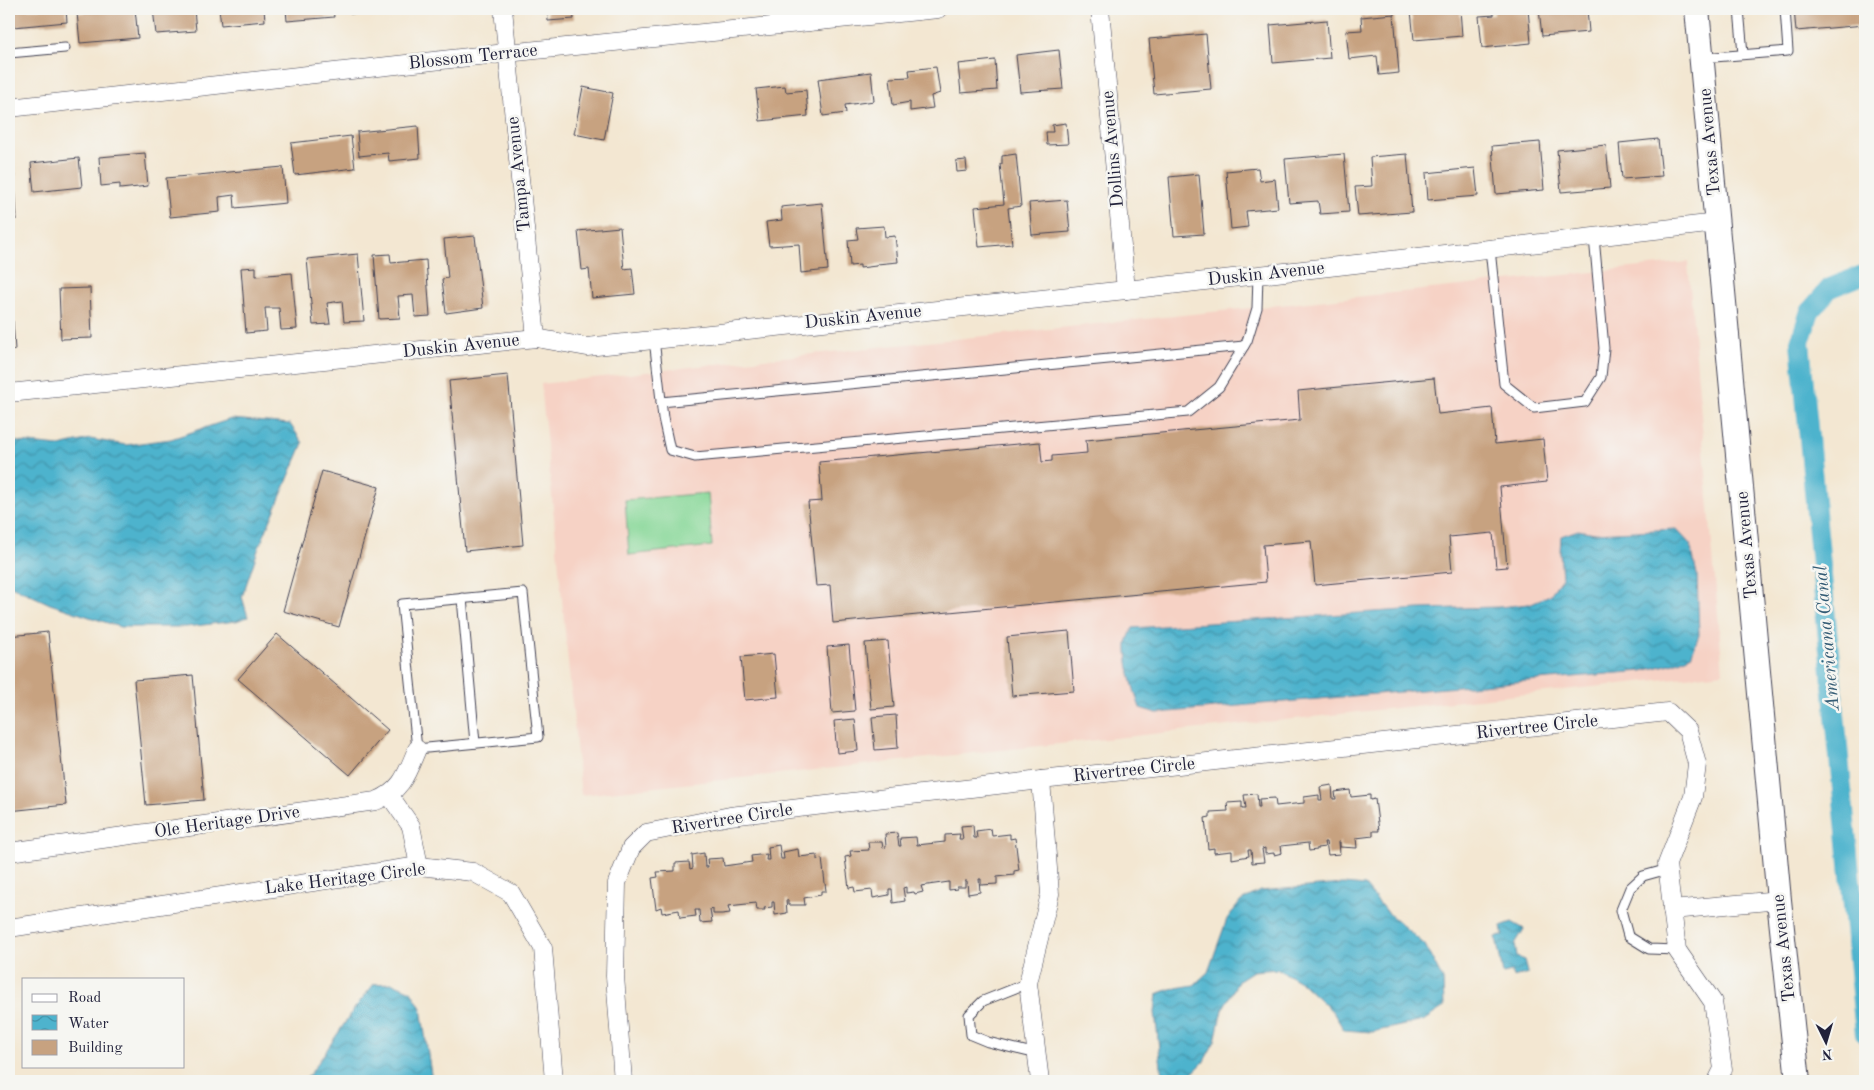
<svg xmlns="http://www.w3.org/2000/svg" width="1874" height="1090" viewBox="0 0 1874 1090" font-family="'Old Standard TT',serif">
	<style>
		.built { fill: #f6d2c5 }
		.pitch { fill: #86d797; stroke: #547c69 }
		.water { fill: url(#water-waves); stroke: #386a84 }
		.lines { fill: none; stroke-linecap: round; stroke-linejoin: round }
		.canal { stroke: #4eb3cd; stroke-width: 20 }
		.building { fill: #c7a280 }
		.lane-casing { stroke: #414052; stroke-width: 11 }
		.street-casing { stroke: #414052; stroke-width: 19 }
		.secondary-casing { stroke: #414052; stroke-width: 26 }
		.lane { stroke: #fff; stroke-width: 9 }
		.street { stroke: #fff; stroke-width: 18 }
		.secondary { stroke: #fff; stroke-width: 24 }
		.labels { text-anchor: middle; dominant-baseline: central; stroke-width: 5; stroke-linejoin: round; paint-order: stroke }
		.street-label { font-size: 18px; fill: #22223b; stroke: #f6f6f2 }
		.water-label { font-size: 19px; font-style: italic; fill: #345c75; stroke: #f6f6f2 }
	</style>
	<defs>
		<pattern id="water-waves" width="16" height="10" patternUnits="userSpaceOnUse" patternTransform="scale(1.25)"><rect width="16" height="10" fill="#4eb3cd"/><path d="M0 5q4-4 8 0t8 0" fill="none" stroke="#4091a8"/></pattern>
	</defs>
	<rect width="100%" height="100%" fill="#f6f6f2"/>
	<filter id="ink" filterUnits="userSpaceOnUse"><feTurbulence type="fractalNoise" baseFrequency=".02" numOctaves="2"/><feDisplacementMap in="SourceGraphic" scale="10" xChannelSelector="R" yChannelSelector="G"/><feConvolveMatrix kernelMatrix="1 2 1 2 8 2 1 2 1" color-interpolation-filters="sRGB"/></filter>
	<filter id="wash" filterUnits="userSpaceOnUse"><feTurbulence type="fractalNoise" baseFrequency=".0096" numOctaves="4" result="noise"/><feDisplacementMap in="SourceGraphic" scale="20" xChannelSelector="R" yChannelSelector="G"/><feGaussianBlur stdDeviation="1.12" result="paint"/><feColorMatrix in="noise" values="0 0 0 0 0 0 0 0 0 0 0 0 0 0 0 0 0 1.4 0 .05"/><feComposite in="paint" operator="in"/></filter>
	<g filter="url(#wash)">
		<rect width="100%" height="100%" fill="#f3e7d2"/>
		<!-- built -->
		<polygon class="built" points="1688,262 1723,673 581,795 541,384 717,364"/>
		<!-- pitch -->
		<polygon class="pitch" points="708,493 712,546 629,555 625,500"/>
		<!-- water -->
		<g class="water">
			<polygon points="231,419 290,424 303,443 258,550 242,597 248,617 236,621 186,627 120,627 50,604 9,585 9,441 59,446 90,439 126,445 171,439"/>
			<path d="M1676,529L1690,544L1697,574L1699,635L1691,656L1674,663L1642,671L1157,713L1140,708C1133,688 1126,664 1127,643C1128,638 1131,633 1133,628L1419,609L1499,607L1529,604L1550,595L1562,578L1560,552L1561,536L1578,530L1595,533Z"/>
			<polygon points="1343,884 1365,886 1385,910 1425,945 1443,980 1444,1007 1423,1021 1372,1032 1344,1030 1333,1012 1302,983 1278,969 1253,971 1239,980 1222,1010 1215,1041 1203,1063 1184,1081 1166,1081 1162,1076 1155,1012 1157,994 1170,989 1194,985 1208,972 1227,919 1241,901 1260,891"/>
			<polygon points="1512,922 1524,929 1515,944 1517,957 1525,960 1528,973 1513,977 1511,972 1503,974 1496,937 1503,936 1501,926"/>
			<polygon points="393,983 411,991 421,1008 432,1081 302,1081 311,1073 355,1008 374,984"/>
		</g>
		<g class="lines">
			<!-- canal -->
			<polyline class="canal" points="1865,274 1830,288 1810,311 1800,342 1865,1034"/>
		</g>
		<g id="blocks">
			<!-- building -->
			<g class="building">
				<polygon points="12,9 66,9 67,22 13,27"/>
				<polygon points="106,9 135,9 138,38 80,43 77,13 106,10"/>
				<polygon points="153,9 194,9 196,31 156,34"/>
				<polygon points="219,9 264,9 265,21 221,25"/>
				<polygon points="286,9 333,9 334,17 287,21"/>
				<polygon points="349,9 390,9 391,10 350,14"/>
				<polygon points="547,9 573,9 574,19 548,21"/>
				<polygon points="1433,9 1460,9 1462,36 1414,40 1411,11"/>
				<polygon points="1494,9 1528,9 1531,43 1482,48 1479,16 1494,15"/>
				<polygon points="1539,9 1587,9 1589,32 1542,36"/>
				<polygon points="1794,9 1865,9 1865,25 1796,31"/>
				<polygon points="1394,14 1399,73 1379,75 1377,56 1349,59 1346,31 1362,30 1361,17"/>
				<polygon points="1327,20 1330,58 1273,63 1270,25"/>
				<polygon points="1206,34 1211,89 1154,94 1149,39"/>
				<polygon points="1059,50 1063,89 1020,92 1016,55"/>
				<polygon points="995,60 997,90 961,93 958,64"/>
				<polygon points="936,67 940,93 931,96 933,108 910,111 910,102 893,105 890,78 910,77 909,70"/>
				<polygon points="871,72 874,101 845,105 846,113 823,116 818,79"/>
				<polygon points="785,86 786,92 806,90 808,116 760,121 756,89"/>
				<polygon points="583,87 613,93 604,140 574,134"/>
				<polygon points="1066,123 1068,144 1047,145 1046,132 1053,132 1052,125"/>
				<polygon points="418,126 420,158 389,161 388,153 359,156 357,132"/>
				<polygon points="351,136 355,168 295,175 291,143"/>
				<polygon points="1658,139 1662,176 1622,179 1619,143"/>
				<polygon points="1540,142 1544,190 1496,194 1492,146"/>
				<polygon points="1606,145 1610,188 1561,192 1557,150"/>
				<polygon points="145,153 148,186 120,189 120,184 101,186 99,157"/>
				<polygon points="1016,154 1021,206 1008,208 1012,244 979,247 975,207 1004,204 1000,164 1002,164 1002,156"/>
				<polygon points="1344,154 1349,212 1320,214 1318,201 1289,203 1285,159"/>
				<polygon points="1407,154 1412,212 1358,216 1355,187 1372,186 1370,157"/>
				<polygon points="79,158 82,187 34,192 31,163"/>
				<polygon points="966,160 967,171 957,172 956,161"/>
				<polygon points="9,165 14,165 17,219 9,219"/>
				<polygon points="283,167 286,203 235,208 234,195 219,197 220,212 170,217 166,178"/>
				<polygon points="1258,168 1260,181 1275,179 1278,208 1246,211 1248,227 1231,229 1226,171"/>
				<polygon points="1475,168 1478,196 1428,200 1426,173"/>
				<polygon points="1199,174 1204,234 1174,236 1169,177"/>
				<polygon points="1067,200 1070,232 1032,235 1029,203"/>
				<polygon points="822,203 828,270 801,273 799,244 769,246 766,222 782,220 781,207"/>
				<polygon points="884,226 885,237 895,236 898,262 877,264 876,266 860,268 860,265 850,266 848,240 858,239 856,228"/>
				<polygon points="620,227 624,269 632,268 635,294 592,298 589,269 582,270 578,231"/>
				<polygon points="475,236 483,308 446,313 442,279 448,278 444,239"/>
				<polygon points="358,254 364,321 344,322 342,301 327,303 330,324 313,325 307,259"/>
				<polygon points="390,254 391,263 426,260 430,316 415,317 413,295 398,296 400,318 379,319 374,255"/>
				<polygon points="256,267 256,276 292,273 297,329 281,330 279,308 265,308 267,331 246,333 241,268"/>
				<polygon points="90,288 92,338 61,339 59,289"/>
				<polygon points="9,321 13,321 15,350 9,351"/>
				<polygon points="508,375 523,545 465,551 449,381"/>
				<polygon points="1434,378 1438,414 1492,408 1495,444 1543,439 1547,482 1500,487 1507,567 1496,568 1493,533 1449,537 1452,572 1315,585 1311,541 1263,545 1266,582 833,623 830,585 816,586 808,502 822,501 819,462 1040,442 1042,462 1052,461 1052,456 1087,453 1086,440 1300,420 1298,391"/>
				<polygon points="322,471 379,487 339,627 283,611"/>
				<polygon points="1069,631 1074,691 1012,696 1007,637"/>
				<polygon points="48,632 66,805 9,811 9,636"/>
				<polygon points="277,634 388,730 350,775 238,679"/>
				<polygon points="888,641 894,707 871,709 865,643"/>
				<polygon points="849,645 855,711 832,713 827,647"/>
				<polygon points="774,654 778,697 745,700 741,657"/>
				<polygon points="193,675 204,800 146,805 134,680"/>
				<polygon points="896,715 898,748 875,750 872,717"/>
				<polygon points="855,719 858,751 837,753 834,721"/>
				<polygon points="1332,785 1333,799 1336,799 1335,792 1350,790 1351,797 1370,795 1370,800 1375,799 1379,831 1373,831 1373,836 1356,838 1357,848 1340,847 1340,842 1339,842 1340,854 1328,855 1326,842 1324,842 1325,847 1317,848 1317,850 1309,851 1308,843 1281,846 1282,853 1274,855 1274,853 1265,854 1265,848 1262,849 1264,862 1252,863 1251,850 1248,850 1249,856 1232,859 1232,851 1214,853 1214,848 1208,849 1205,818 1210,817 1210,812 1228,811 1227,803 1242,802 1242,808 1246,808 1244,795 1257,794 1258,807 1260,807 1259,799 1275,798 1276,806 1304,803 1304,797 1319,795 1319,800 1322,800 1320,787"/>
				<polygon points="973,825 974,838 977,838 976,831 991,829 992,836 1010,834 1010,839 1015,838 1019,870 1014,871 1014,875 997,877 997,884 981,885 981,879 979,879 980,892 968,894 967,881 965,881 965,887 957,887 957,889 949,890 949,882 921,886 923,892 915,894 914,892 906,893 906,887 903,888 905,901 893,903 892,889 889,889 889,895 873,898 872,890 855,892 854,887 849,888 845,857 851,856 850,851 869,850 868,842 882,842 883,848 886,847 885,834 897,833 899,846 901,846 900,838 916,837 917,845 945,842 945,835 960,834 959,839 963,839 961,826"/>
				<polygon points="779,845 781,859 784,859 783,852 798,849 799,857 817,855 817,860 822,859 826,891 821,891 821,895 804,898 805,905 788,905 788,900 786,900 787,913 775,915 774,902 772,902 772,907 764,908 765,910 757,910 756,903 728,906 730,913 722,914 713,914 713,908 710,909 712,922 700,923 699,910 695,910 696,916 680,918 679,910 662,913 661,907 656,909 652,878 658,877 657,872 675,871 675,863 689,862 690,869 693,868 692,855 704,853 705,867 708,867 707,859 723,858 724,866 752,862 751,856 767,854 766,860 769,860 768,847"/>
			</g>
		</g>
	</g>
	<g filter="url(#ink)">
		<use href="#blocks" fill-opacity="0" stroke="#414052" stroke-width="1"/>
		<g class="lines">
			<!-- lane casing -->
			<g class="lane-casing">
				<g id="lane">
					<polyline points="1739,9 1743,54"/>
					<polyline points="9,53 65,48"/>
					<polyline points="1702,58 1788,51 1785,9"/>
					<polyline points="1490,249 1504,384 1534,408 1585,402 1601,377 1604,348 1594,237"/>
					<polyline points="654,339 663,418 670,450 695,457 1188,412 1219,387 1247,341 1257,308 1258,275"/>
					<polyline points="661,402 1244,346"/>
					<polygon points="523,593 538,737 417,749 402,604"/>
					<polyline points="462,598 475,743"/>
					<polyline points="1668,869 1643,876 1630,888 1621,910 1628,936 1649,949 1677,950"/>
					<polyline points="1028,983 983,1001 969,1015 971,1035 988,1042 1037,1054"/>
				</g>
			</g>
			<!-- street casing -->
			<g class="street-casing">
				<g id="street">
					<polyline points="503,9 536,338"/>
					<polyline points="1100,9 1126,290"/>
					<polyline points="9,108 487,55 938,9"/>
					<polyline points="9,393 536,338 587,347 1126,290 1717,223"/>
					<polyline points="390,796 411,826 419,866"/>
					<path d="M9,852L376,801C402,791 407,773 417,749"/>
					<polyline points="1672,910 1779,900"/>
					<polyline points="9,928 419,866 473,872 511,893 543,948 554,1081"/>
					<polyline points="623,1081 615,976 617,883 631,848 646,833 730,816 1041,780 1668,712 1688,731 1697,764 1693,797 1667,864 1677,950 1713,1002 1723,1069 1717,1081"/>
					<polyline points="1040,1081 1028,983 1050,894 1041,780"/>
				</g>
			</g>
			<!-- secondary casing -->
			<g class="secondary-casing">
				<polyline id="secondary" points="1697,9 1779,900 1798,1081"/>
			</g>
			<!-- lane -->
			<use href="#lane" class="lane"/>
			<!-- street -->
			<use href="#street" class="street"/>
			<!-- secondary -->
			<use href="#secondary" class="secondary"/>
		</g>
	</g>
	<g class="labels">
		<!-- street labels -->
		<g class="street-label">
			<text transform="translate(473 57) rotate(-6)">Blossom Terrace</text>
			<text transform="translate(1710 142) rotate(-95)">Texas Avenue</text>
			<text transform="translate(1113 149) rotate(-95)">Dollins Avenue</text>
			<text transform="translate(519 174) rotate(-96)">Tampa Avenue</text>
			<text transform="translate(1266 274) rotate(-6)">Duskin Avenue</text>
			<text transform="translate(863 317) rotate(-6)">Duskin Avenue</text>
			<text transform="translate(461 346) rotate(-6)">Duskin Avenue</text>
			<text transform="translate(1747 545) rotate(-95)">Texas Avenue</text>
			<text transform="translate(1537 727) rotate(-6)">Rivertree Circle</text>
			<text transform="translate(1134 770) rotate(-6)">Rivertree Circle</text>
			<text transform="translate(732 819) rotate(-9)">Rivertree Circle</text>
			<text transform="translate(227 822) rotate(-8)">Ole Heritage Drive</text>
			<text transform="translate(345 879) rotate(-7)">Lake Heritage Circle</text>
			<text transform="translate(1784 948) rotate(-96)">Texas Avenue</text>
		</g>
		<!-- water labels -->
		<g class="water-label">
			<text transform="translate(1828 638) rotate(-95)">Americana Canal</text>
		</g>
	</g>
	<!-- margin -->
	<rect width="1874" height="1090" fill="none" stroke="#f6f6f2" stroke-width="30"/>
	<!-- legend -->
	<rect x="22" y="978" width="162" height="90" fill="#f6f6f2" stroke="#a1a1a9"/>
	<rect x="32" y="994" width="25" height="8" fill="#ffffff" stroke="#a1a1a9"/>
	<text x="68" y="1002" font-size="15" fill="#22223b">Road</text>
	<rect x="32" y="1015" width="25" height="15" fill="url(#water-waves)" stroke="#a1a1a9"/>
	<text x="68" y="1028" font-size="15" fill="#22223b">Water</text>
	<rect x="32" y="1040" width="25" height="15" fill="#c7a280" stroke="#a1a1a9"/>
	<text x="68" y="1052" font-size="15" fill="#22223b">Building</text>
	<!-- north arrow -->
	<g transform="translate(1826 1042) rotate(175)" stroke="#f6f6f2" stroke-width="4" paint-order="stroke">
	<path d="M0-4L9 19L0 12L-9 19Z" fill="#22223b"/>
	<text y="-8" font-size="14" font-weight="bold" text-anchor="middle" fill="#22223b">N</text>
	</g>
</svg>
